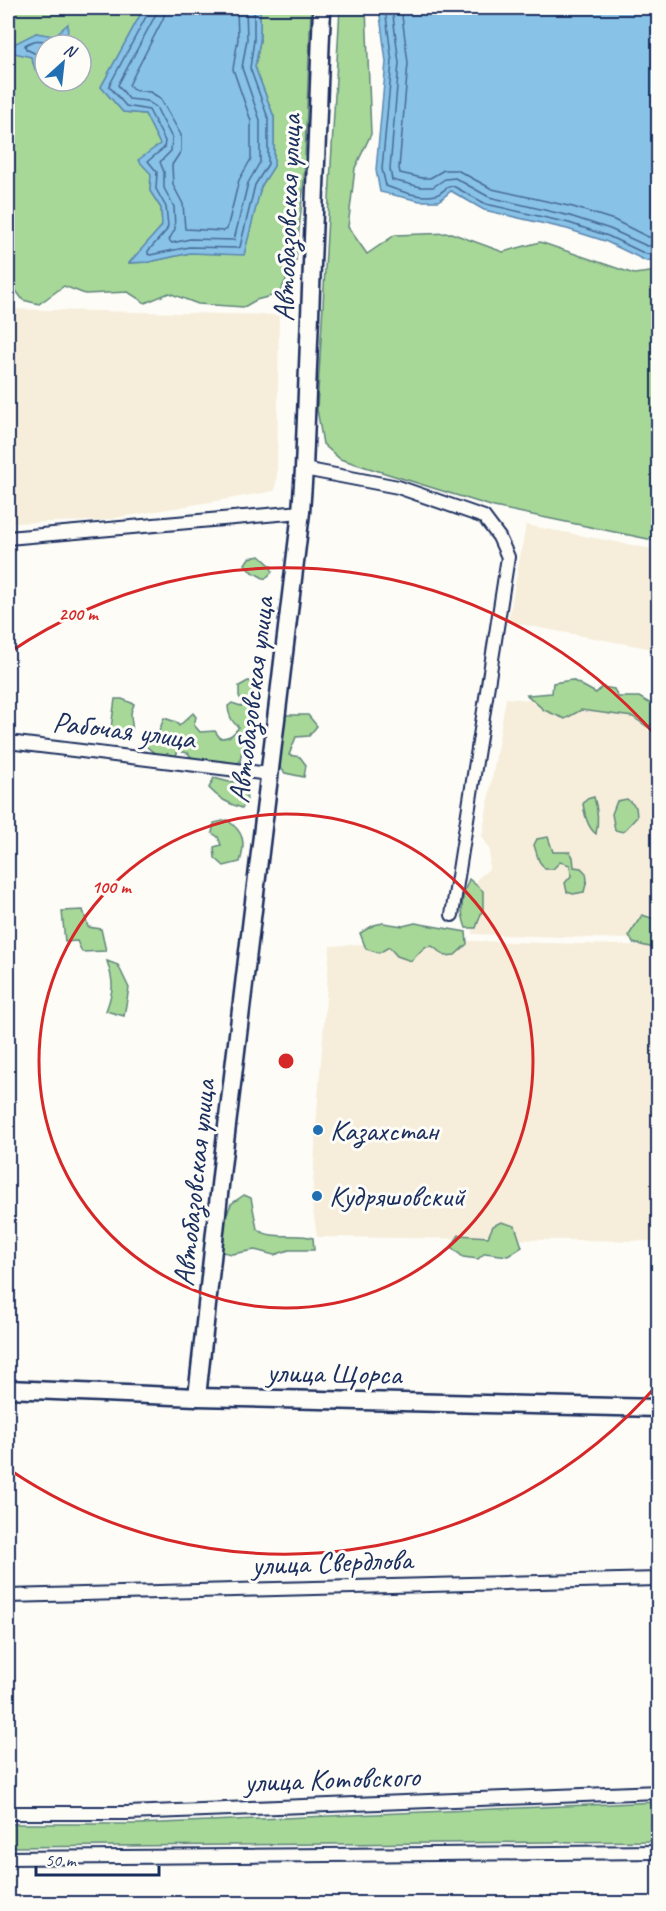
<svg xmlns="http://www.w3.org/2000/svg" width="666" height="1911" viewBox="0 0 666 1911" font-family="Caveat,sans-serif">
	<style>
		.built { fill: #f6eedb }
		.green { fill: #a7d898; stroke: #61847b; stroke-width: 1.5; fill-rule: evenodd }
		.water { fill: #88c2e7; stroke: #5c87b0; stroke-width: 1.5 }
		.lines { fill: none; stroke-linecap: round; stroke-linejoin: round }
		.shore { stroke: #476a95; stroke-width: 1.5 }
		.minor-casing { stroke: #1b2f5e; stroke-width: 16 }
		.tertiary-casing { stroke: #1b2f5e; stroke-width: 21 }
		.minor { stroke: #fdfcf7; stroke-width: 12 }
		.tertiary { stroke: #fdfcf7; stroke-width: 16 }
		.ring { fill: none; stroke: #d62828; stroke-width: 3 }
		.poi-dot { fill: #1f6fb2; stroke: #fdfcf7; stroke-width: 2 }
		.labels { text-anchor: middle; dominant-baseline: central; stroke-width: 6; stroke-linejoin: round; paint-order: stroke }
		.street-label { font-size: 30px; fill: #1b2f5e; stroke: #fdfcf7 }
		.poi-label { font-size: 30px; fill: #1b2f5e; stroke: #fdfcf7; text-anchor: start }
		.centre { fill: #d62828; stroke: #fdfcf7; stroke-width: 3 }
		.ring-label { font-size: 18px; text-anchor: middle; font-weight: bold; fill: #d62828; stroke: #fdfcf7; stroke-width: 6; stroke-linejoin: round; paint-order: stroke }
	</style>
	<rect width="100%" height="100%" fill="#fdfcf7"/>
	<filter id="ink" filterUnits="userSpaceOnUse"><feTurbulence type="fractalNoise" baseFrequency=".0167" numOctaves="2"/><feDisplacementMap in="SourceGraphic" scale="12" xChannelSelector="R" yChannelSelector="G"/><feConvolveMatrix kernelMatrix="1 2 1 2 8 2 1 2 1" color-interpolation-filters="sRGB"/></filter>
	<g filter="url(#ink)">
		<!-- built -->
		<g class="built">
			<polygon points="8,309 279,315 277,474 275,491 98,521 8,523"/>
			<polygon points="526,525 658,550 658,650 508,622"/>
			<polygon points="506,698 658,711 658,940 472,934 477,879 489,869 490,851 482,836"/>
			<polygon points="433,940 658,946 658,1241 317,1237 312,1204 316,1125 330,946"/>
		</g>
		<!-- green -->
		<g class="green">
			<path d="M8,8H144L101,87L123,112L145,114L160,144L151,174L150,191L161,208L162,226L130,263L149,262L190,253L244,254L261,186L274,166V117L255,67L260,41V8H311L304,181L296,260L279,294L256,300L244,307L198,304L169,293L145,303L128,292L85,294L64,286L39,304L23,300L8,280ZM36,33L69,40L67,45H81V81H45V75L36,71L31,57Z"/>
			<polygon points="340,8 366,8 371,134 355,168 348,227 367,254 395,235 451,233 503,252 540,242 634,274 658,271 658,541 494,507 340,459 323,444 317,409"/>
			<polygon points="260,556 271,566 272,572 265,579 249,570 245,564 249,558"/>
			<polygon points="572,680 596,693 602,687 614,689 618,697 639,697 658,708 658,721 648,727 633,717 581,710 565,719 544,710 527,695 552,693 553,683"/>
			<path d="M248,681L258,682L259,696L252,701L255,708L250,720L254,736L242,749L240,762L230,766L191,757L188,753L178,751L172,764L153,757V752L145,745L149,739H156L164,718L176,722L179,726L193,713L196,717L194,725L200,732L215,731L220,738C230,738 233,735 239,727C232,723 228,714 228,706L232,703L241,706L243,703L239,696V686Z"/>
			<path d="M115,699H122L134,704C133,708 131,711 131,714C131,727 136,726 127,740L114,738L111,728Z"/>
			<polygon points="284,715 308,715 317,726 309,736 296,737 289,755 300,757 306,765 304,777 285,773 277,763"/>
			<path d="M214,778L229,782L239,781L246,790L247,803L242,808C228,804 218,798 209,788Z"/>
			<path d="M594,797C598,810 599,821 596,834C587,827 585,815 583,804L587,799Z"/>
			<polygon points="627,799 636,807 637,817 623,832 615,830 612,814 617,801"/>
			<path d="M227,820C244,832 246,842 240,862L224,866L215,858L214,847L221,845L218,837L212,833L214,823Z"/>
			<polygon points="548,837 553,852 570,852 573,857 574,867 581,868 586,873 587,880 584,892 573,894 567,892 565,883 571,876 570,865 560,862 553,869 545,869 539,861 534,845 537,839"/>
			<path d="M469,879L483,891V908L476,928H466C459,910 462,896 469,879Z"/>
			<polygon points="83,910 88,927 101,929 106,951 82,952 77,941 65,942 62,911"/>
			<polygon points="642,915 658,920 658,949 633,943 629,935"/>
			<polygon points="383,923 403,926 415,923 466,932 467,944 455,955 445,956 432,946 425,947 411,961 397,956 389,947 379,953 366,949 360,933 374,925"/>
			<path d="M107,961L118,965L129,988L124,1016L106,1011C114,989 114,983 107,961Z"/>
			<path d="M244,1195L251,1198L257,1229C272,1241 295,1232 313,1238L314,1250H289L274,1255L255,1250L232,1254L222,1252V1226L231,1204Z"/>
			<polygon points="501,1222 515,1226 522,1247 508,1256 485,1253 478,1259 463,1257 451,1247 459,1235 488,1237 493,1226"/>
			<polygon points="658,1802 658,1841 8,1847 8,1824 138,1824"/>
		</g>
		<!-- water -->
		<g class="water">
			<polygon points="144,8 260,8 260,41 255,67 274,117 274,166 261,187 244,255 190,253 149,262 129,263 162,226 161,208 150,191 151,174 138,160 160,144 145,114 123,112 101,87"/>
			<polygon points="379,8 658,8 658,259 646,261 605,241 567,229 484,210 451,191 439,201 420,201 380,192 376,170 386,62"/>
			<polygon points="68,24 67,45 45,45 45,75 36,71 31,57 10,52 12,45 36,33 54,36"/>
		</g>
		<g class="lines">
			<!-- shore -->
			<g class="shore">
				<polyline points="149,8 148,13 109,86 126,106 149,110 165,141 164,148 148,161 157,172 156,189 166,207 168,226 166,231 148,251 148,254 150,255 189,247 237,248 240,247 255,185 268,164 268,118 250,68 254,40 254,8"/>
				<polyline points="157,8 155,16 118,85 129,99 147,101 156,107 172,138 171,151 160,162 164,172 164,188 174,207 175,229 169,240 172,243 190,239 234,240 248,183 260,162 260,120 242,68 247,39 246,8"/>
				<polyline points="166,8 163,19 129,85 134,90 150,92 160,98 181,135 181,151 172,165 173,185 183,204 185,229 224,231 227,229 239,180 251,159 251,121 233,69 238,39 237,8"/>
				<path d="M385,8L392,62L382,169L386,186C400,191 421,199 436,195C443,193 445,186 453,186L486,204L569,223L608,236L646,254L658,253"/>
				<polyline points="392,8 399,63 390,169 392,180 421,187 433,187 445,179 455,178 489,197 570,216 610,229 647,246 658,245"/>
				<polyline points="401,8 408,63 399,168 400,173 422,178 430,178 444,170 457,170 492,189 573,207 614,220 648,237 658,236"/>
				<path d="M45,68L40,66L36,54L26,49L25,45C42,35 44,45 60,41L62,45"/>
			</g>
			<!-- minor casing -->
			<g class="minor-casing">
				<g id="minor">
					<polyline points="304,469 398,487 484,517 499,537 508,557 452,915"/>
					<polyline points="8,538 301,512"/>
					<polyline points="8,742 269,774"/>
					<polyline points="8,1596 658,1579"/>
					<polyline points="8,1813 127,1813 658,1792"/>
					<polyline points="8,1858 658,1852"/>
				</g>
			</g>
			<!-- tertiary casing -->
			<g class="tertiary-casing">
				<g id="tertiary">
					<polyline points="8,1389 197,1397 658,1408"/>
					<polyline points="197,1397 222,1167 301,512 304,469 322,8"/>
				</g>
			</g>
			<!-- minor -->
			<use href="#minor" class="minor"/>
			<!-- tertiary -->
			<use href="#tertiary" class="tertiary"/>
		</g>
	</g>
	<!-- distance rings -->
	<g class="ring">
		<circle cx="286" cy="1061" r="247"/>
		<path d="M658 1384A493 493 0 0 1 10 1470M10 652A493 493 0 0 1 658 738"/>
	</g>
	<!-- markers -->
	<g class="poi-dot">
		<circle cx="318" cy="1130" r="6"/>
		<circle cx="317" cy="1196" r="6"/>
	</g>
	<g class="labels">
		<!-- street labels -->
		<g class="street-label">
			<text transform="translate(287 218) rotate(-88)">Автобазовская улица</text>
			<text transform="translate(251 700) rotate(-83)">Автобазовская улица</text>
			<text transform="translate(124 730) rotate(7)">Рабочая улица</text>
			<text transform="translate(194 1183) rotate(-84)">Автобазовская улица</text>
			<text transform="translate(334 1373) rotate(1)">улица Щорса</text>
			<text transform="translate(332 1562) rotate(-2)">улица Свердлова</text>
			<text transform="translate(332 1779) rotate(-2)">улица Котовского</text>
		</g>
		<!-- poi labels -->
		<g class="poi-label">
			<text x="330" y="1130">Казахстан</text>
			<text x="329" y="1196">Кудряшовский</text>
		</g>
	</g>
	<circle cx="286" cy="1061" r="9" class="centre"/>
	<g class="ring-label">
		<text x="78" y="620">200 m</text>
		<text x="111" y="893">100 m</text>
	</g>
	<!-- margin -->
	<rect width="666" height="1911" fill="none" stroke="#fdfcf7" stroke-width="30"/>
	<rect x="15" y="15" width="636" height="1881" fill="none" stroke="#1b2f5e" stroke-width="2" filter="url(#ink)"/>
	<!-- north arrow -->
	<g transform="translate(63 63) rotate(27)"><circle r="28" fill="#fdfcf7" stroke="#a3aaba" stroke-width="1.5"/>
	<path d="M0-4.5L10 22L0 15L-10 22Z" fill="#1f6fb2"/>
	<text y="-9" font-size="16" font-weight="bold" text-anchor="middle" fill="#1b2f5e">N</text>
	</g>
	<!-- scale -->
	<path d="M36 1866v9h123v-9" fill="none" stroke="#1b2f5e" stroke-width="3"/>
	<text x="45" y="1866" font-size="18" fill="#1b2f5e" stroke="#fdfcf7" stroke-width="4.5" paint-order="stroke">50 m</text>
</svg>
